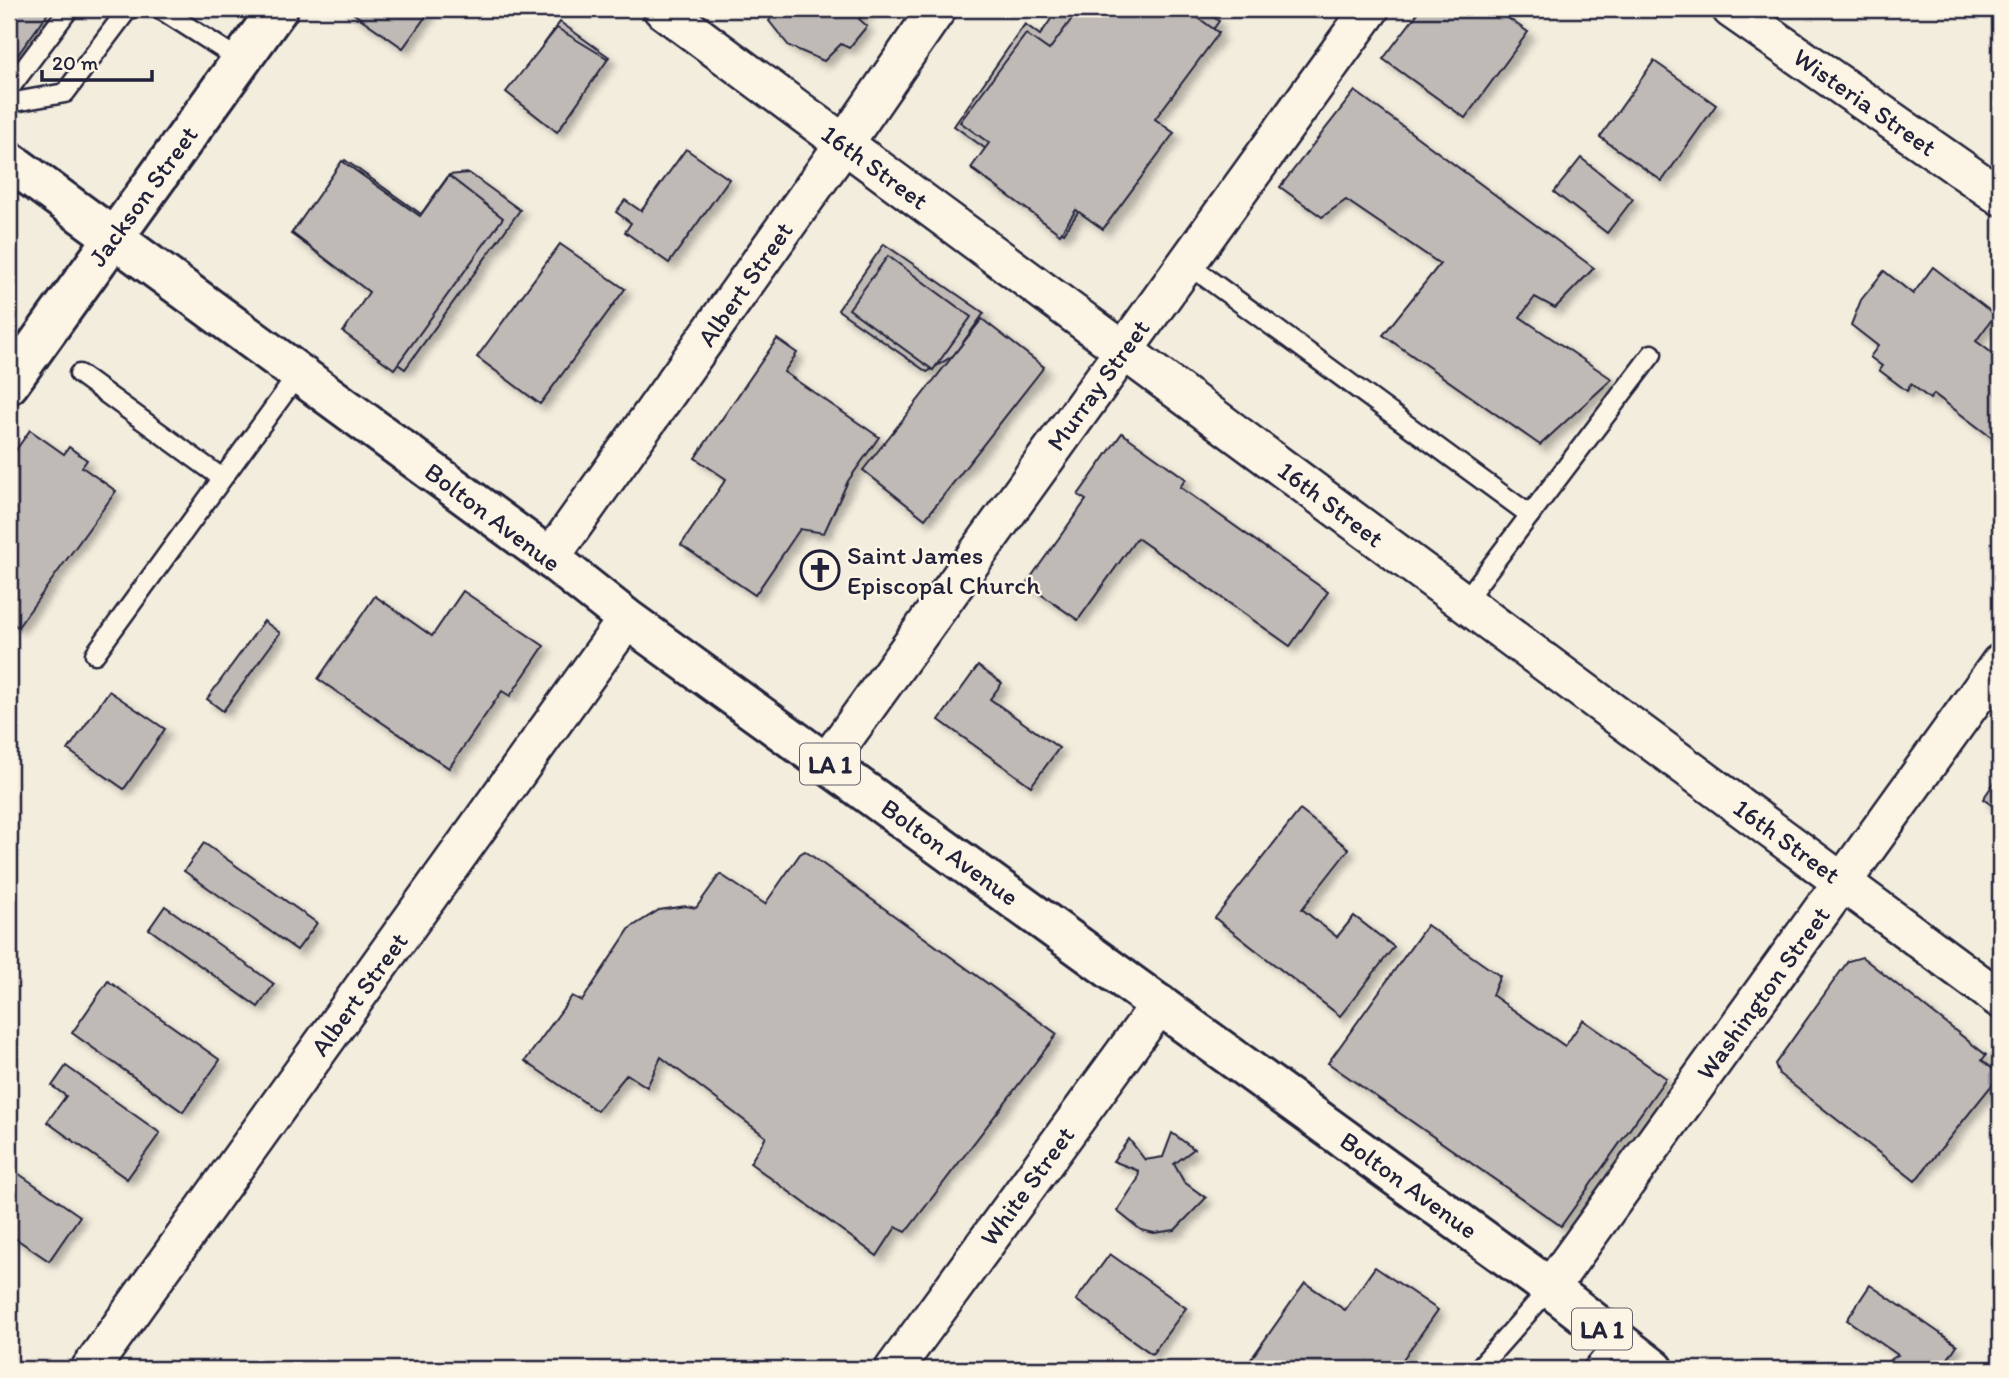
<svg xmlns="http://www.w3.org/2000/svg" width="2009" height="1378" viewBox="0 0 2009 1378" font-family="Itim,sans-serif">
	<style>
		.building { fill: #bfbab6; stroke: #22223b; stroke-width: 2; filter: url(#shadow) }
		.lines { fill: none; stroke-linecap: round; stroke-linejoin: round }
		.service-casing { stroke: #22223b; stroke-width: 23 }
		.minor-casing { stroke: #22223b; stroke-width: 42 }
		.secondary-casing { stroke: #22223b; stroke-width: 44 }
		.primary-casing { stroke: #22223b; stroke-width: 44 }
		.service { stroke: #fcf5e5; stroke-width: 18 }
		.minor { stroke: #fcf5e5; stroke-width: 37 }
		.secondary { stroke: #fcf5e5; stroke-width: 38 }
		.primary { stroke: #fcf5e5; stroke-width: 38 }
		.labels { text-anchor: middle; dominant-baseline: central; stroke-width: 5; stroke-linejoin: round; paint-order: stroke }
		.shield { fill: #fcf5e5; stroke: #63616e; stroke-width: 2 }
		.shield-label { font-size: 24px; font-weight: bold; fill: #22223b }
		.street-label { font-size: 26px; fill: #22223b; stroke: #fcf5e5 }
		.poi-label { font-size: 26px; fill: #22223b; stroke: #fcf5e5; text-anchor: start }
	</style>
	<defs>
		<filter id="shadow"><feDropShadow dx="6" dy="6" stdDeviation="3.5" flood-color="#0004"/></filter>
	</defs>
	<rect width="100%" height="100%" fill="#f3edde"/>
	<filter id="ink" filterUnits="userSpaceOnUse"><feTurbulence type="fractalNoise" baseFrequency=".0143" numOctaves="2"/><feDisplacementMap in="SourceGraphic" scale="14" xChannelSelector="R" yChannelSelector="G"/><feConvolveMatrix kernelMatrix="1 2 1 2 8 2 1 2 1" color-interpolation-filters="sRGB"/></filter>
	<g filter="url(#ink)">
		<!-- building -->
		<g class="building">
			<polygon points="9,9 51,9 14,60 9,56"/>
			<polygon points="347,9 431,9 403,48"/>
			<polygon points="778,9 868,9 859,19 867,26 849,48 841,44 824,61 789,46 769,21"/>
			<polygon points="1058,9 1202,9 1219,21 1150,120 1169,133 1106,225 1081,208 1064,233 972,170 986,149 954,126 1025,24 1040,35"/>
			<polygon points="1079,9 1186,9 1219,33 1155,119 1174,133 1103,229 1076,210 1060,234 971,168 989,143 960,122 1026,34 1049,50"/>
			<polygon points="1413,9 1495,9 1528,32 1465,118 1383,59 1417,14"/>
			<polygon points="560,22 609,57 558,126 510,91"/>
			<polygon points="557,28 608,59 557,132 506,92"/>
			<polygon points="1654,61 1716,105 1662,181 1600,137"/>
			<polygon points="1355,91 1594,268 1555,308 1535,297 1520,317 1612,379 1540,445 1383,335 1440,264 1346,200 1322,217 1280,187"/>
			<polygon points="686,149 729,179 669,263 625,232 631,223 616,212 625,200 641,211"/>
			<polygon points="1581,158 1633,199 1607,233 1554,192"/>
			<polygon points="345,160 421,214 449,175 469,173 520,210 405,369 349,330 375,294 291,234"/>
			<polygon points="342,161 420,216 449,176 503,218 394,369 343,332 369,292 292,233"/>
			<polygon points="560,244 625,289 540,404 477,357"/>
			<polygon points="884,244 984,313 954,355 927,372 838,310"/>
			<polygon points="888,256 971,317 933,370 849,309"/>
			<polygon points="1933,267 1995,315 1976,341 2000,359 2000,444 1934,394 1930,399 1911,384 1907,391 1879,370 1882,366 1870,357 1878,346 1851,325 1861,300 1884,271 1913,294"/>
			<polygon points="982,319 1044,367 925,519 863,470"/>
			<polygon points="777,339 797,353 784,372 879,437 848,481 824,533 800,529 755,595 681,545 726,479 695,458"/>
			<polygon points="30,430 64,454 69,447 87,460 82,467 116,491 18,627 9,621 9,460"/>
			<polygon points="1122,433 1186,479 1180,487 1328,592 1290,646 1137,538 1078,620 1026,584 1086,500 1078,495"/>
			<polygon points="463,591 544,646 510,696 502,691 449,768 318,679 375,596 432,636"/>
			<polygon points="264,621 280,633 223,711 207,699"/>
			<polygon points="978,666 1002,683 990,699 1059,748 1031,786 939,720"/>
			<polygon points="109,691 165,729 124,789 68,750"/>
			<polygon points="2000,774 2000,811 1983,799"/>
			<polygon points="1300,810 1349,849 1302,909 1337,937 1354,916 1394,947 1340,1016 1215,918"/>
			<polygon points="204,843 317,923 297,950 184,871"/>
			<polygon points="805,851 1057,1034 906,1232 896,1227 877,1256 750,1163 766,1137 661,1057 647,1087 627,1074 597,1111 525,1061 572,996 582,1001 630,928 659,910 686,906 696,908 720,874 765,904 800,854"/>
			<polygon points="165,906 274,984 258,1007 149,929"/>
			<polygon points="1427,925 1500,976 1492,995 1565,1046 1583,1020 1666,1078 1561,1226 1328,1063"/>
			<polygon points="1862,957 1986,1055 1982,1060 2000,1075 1915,1181 1779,1074 1775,1064 1848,961"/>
			<polygon points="108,981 220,1060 183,1112 72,1033"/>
			<polygon points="66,1066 160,1133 127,1179 47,1122 66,1096 52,1086"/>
			<polygon points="1172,1133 1194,1149 1174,1164 1184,1182 1206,1198 1175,1230 1154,1233 1141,1230 1117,1211 1138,1179 1139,1171 1113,1161 1129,1139 1145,1160 1163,1157"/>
			<polygon points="9,1167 80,1216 49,1261 9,1234"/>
			<polygon points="1110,1254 1186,1308 1152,1354 1076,1300"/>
			<polygon points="1375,1267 1438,1310 1396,1369 1244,1369 1305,1283 1345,1310"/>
			<polygon points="1870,1285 1957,1345 1941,1369 1897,1369 1887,1362 1898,1355 1847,1320"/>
		</g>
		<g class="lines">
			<!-- service casing -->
			<g class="service-casing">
				<g id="service">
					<polyline points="160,9 240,60"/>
					<polyline points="9,89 69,9"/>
					<polyline points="9,103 65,93 128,9"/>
					<polyline points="1186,263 1530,515"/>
					<polyline points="79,374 222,478"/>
					<polyline points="1464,602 1652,354"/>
					<polyline points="95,654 299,373"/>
					<polyline points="1478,1369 1550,1288"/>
					<polyline points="1592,1369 1616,1340"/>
				</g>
			</g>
			<!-- minor casing -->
			<g class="minor-casing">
				<g id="minor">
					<polyline points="662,9 2000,999"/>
					<polyline points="1731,9 2000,196"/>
					<polyline points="550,558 844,144 937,9"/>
					<polyline points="827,762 1370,9"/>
					<polyline points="1550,1288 2000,663"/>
					<polyline points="90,1369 627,619"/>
					<polyline points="894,1369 1160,1004"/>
				</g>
			</g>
			<!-- secondary casing -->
			<g class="secondary-casing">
				<polyline id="secondary" points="9,384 278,9"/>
			</g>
			<!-- primary casing -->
			<g class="primary-casing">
				<polyline id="primary" points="9,161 550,558 627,619 1550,1288 1654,1369"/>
			</g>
			<!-- service -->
			<use href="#service" class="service"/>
			<!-- minor -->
			<use href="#minor" class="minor"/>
			<!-- secondary -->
			<use href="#secondary" class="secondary"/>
			<!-- primary -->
			<use href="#primary" class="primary"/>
		</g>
	</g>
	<!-- icons -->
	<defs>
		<g id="church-ring" transform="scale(2.0125)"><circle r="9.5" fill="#fcf5e5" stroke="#22223b" stroke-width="1.5"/><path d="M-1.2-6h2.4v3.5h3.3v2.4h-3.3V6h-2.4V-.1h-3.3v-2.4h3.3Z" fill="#22223b"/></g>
	</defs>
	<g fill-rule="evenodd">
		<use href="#church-ring" x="820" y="570"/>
	</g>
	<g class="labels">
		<!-- shield labels -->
		<g class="shield">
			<rect x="800" y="743.5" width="60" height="41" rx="5"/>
			<rect x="1572" y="1308.5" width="60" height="41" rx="5"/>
		</g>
		<g class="shield-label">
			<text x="830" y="764">LA 1</text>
			<text x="1602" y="1329">LA 1</text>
		</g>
		<!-- street labels -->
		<g class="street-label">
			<text transform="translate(1865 102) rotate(35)">Wisteria Street</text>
			<text transform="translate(875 167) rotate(36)">16th Street</text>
			<text transform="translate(143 196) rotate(-54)">Jackson Street</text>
			<text transform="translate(745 284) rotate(-55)">Albert Street</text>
			<text transform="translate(1098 385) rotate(-54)">Murray Street</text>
			<text transform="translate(1331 504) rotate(37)">16th Street</text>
			<text transform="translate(493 517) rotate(37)">Bolton Avenue</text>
			<text transform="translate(1787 841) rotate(36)">16th Street</text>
			<text transform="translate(950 852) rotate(36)">Bolton Avenue</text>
			<text transform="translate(1763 993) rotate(-54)">Washington Street</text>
			<text transform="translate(359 994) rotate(-54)">Albert Street</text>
			<text transform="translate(1409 1185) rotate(36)">Bolton Avenue</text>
			<text transform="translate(1027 1186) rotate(-54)">White Street</text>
		</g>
		<!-- poi labels -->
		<g class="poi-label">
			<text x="847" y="555">Saint James<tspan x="847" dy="30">Episcopal Church</tspan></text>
		</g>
	</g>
	<!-- margin -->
	<rect width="2009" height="1378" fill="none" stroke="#fcf5e5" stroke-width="35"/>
	<rect x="18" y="18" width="1974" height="1343" fill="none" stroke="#22223b" stroke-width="2.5" filter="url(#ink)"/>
	<!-- scale -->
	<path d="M42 70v10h110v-10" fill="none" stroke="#22223b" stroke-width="3.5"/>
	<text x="52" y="70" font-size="21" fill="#22223b" stroke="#fcf5e5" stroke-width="5" paint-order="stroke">20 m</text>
</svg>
